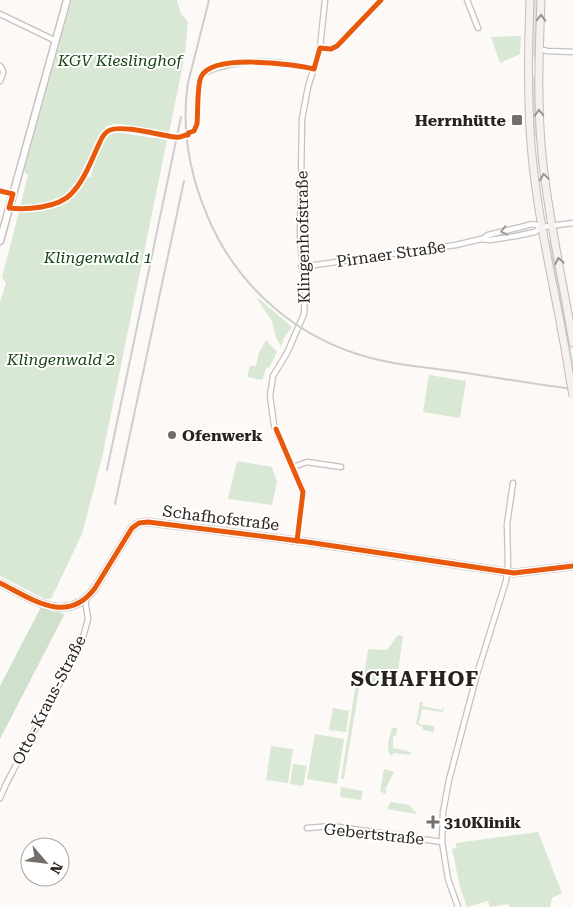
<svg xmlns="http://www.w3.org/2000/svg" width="573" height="907" viewBox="0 0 573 907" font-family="'Roboto Serif',serif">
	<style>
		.green { fill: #d9e7d5 }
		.forest { fill: #cfe1cc }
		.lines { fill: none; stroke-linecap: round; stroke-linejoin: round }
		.street-casing { stroke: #c6c1be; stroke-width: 7 }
		.secondary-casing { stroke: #c6c1be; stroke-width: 9 }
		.primary-casing { stroke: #c6bbb7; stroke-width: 9 }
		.street { stroke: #fffefe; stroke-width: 4.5 }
		.secondary { stroke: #fffefe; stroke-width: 6 }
		.primary { stroke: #f6f1ef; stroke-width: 7 }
		.rail { stroke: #d0cecd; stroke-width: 2 }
		.primary-bridge-casing { stroke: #c6bbb7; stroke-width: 9; stroke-linecap: butt }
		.primary-bridge { stroke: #f6f1ef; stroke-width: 7 }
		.cycleway-casing { stroke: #fff; stroke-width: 8 }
		.cycleway { stroke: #e8590c; stroke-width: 5 }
		.oneway { stroke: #9a9490 }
		.oneway2 { stroke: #9f9b99 }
		.poi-dot { fill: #746e69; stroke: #fff; stroke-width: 2 }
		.labels { text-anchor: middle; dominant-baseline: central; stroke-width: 4; stroke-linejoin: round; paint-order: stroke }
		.park-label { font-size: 16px; font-style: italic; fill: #154513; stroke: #fff }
		.poi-label { font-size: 16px; font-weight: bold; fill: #2a231d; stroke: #fff; text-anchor: start }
		.street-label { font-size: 16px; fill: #2a231d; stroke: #fff }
		.district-label { font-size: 21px; font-weight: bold; letter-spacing: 1px; fill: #2a231d; stroke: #fff }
	</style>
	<rect width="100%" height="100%" fill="#fcf9f7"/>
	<!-- green -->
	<g class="green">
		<polygon points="72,0 177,0 181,14 188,22 185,54 169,133 120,124 114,124 107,126 103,132 84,169 70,192 58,200 23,208 20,207 28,175 24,172"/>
		<polygon points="533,0 538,0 536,57 530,57"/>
		<polygon points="521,36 520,54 500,63 491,37"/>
		<polygon points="530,75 535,76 537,137 533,137"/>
		<path d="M115,132L167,140L102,458L82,534L51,599H45L0,576V302L6,283L2,277L19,212L61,203L70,197L85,176L91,177C95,161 97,137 115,132Z"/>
		<polygon points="550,240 567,325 573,360 573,377 548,241"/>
		<polygon points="258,298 292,327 283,339 284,340 281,346 276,338 272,321 257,299"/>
		<polygon points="266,340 277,352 269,368 267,367 264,373 265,374 262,380 247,377 250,366 256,366 259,353"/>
		<polygon points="429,375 466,381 460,418 423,412"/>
		<polygon points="237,461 272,467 277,482 272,505 228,499"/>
		<polygon points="398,635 403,636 396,686 363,683 368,649 387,650"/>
		<polygon points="357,676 361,676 344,779 341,779"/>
		<polygon points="420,702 423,702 422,706 442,710 444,706 443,712 422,709 419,724 434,726 434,732 423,730 423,727 416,724"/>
		<polygon points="333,708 349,711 346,732 329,730"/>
		<path d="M392,728H397L396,736H393V748L411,752V755L394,753L391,756C385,749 390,736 392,728Z"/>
		<polygon points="315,734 344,739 337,784 307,779"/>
		<polygon points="271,746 293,749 288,783 266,780"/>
		<polygon points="293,764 307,766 303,786 290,784"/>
		<polygon points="384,769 394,772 385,790 387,791 385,794 380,791"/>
		<polygon points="341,787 363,791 361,800 340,797"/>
		<polygon points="391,802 409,805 417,814 387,809"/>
		<polygon points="538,832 562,893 552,898 550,907 509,907 508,904 490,907 488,901 467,907 460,887 452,849 456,848 456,843"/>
	</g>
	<!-- forest -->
	<polygon class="forest" points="41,607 53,612 62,613 64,615 0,739 0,686"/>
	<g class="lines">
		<!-- street casing -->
		<g class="street-casing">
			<g id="street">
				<polyline points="467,0 478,28"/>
				<polyline points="0,14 56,41"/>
				<polyline points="320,48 331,49 337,46 381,0"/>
				<polyline points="539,49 547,51 573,52"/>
				<path d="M0,66C5,71 3,75 0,81"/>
				<path d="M204,73C238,57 277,60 314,69"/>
				<polyline points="0,191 13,194"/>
				<polyline points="482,239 488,235 533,224 542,227"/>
				<polyline points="301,267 456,245 481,239 490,240 516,236 535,232 542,227 573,223"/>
				<polyline points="293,467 307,462 341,467"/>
				<polyline points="297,541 303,492 274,425 270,396 273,376 287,353 304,314 305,292 300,236 302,119 308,87 320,48 325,0"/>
				<polyline points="0,798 7,782 82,641 88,619 85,599"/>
				<polyline points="307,828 332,826 442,842"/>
				<polyline points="458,907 448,879 442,842 443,812 449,780 477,674 506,581 508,565 507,524 513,483"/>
			</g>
		</g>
		<!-- secondary casing -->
		<g class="secondary-casing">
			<g id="secondary">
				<polyline points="0,241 67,0"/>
				<path d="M0,583C32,599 67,626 95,588L132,528L139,523L148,522L307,542L514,573L573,566"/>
			</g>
		</g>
		<!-- primary casing -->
		<g class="primary-casing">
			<g id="primary">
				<path d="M530,0C528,52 527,104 532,155C539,231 559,305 570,379"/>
				<path d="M541,0C539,52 537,104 542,155C548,218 563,280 573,343"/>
			</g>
		</g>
		<!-- street -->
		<use href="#street" class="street"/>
		<!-- secondary -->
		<use href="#secondary" class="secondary"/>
		<!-- primary -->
		<use href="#primary" class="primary"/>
		<!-- rail -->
		<g class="rail">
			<path d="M188,82C181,128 189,172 207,215C234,281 289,332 357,354C388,364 421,367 453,371C493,377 533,384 573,389"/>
			<polyline points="187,87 209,0"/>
			<polyline points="107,470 181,117"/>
			<polyline points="115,504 184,181"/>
		</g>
		<!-- primary-bridge casing -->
		<g class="primary-bridge-casing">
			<polyline id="primary-bridge" points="570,379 573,396"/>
		</g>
		<!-- primary-bridge -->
		<use href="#primary-bridge" class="primary-bridge"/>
		<!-- cycleway casing -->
		<g class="cycleway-casing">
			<g id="cycleway">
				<path d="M0,191L13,194L9,208C26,210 58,208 71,194C84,181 91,161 99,144C101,139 104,132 110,130C124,125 159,135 175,137C181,138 183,135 188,135V133L194,131L197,124C198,114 197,85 201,77C212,53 293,64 314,69L320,48L331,49L337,46L381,0"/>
				<polyline points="276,429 303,492 297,541"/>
				<path d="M0,583C32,599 67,626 95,588L132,528L139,523L148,522L307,542L514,573L573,566"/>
			</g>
		</g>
		<!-- cycleway -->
		<use href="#cycleway" class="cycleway"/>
	</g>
	<!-- one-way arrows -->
	<defs><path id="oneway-chevron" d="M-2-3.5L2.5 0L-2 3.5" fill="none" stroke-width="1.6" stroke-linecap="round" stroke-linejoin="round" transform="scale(1.25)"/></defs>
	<g class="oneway">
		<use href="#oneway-chevron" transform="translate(541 18) rotate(-88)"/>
		<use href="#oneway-chevron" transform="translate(539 113) rotate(-92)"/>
		<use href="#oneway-chevron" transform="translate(544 177) rotate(-98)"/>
		<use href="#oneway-chevron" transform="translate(559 261) rotate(-100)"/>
	</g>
	<use class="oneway2" href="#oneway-chevron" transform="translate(504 231) rotate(166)"/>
	<!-- markers -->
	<g class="poi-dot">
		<rect x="511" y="114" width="12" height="12" rx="2.5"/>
		<circle cx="172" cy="435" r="5"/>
		<path d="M430.5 814.5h5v5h5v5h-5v5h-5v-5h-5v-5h5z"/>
	</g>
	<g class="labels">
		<!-- park labels -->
		<g class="park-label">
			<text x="120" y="60">KGV Kieslinghof</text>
			<text x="98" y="257">Klingenwald 1</text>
			<text x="61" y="359">Klingenwald 2</text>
		</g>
		<!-- poi labels -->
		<g class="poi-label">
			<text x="506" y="120" text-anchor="end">Herrnhütte</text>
			<text x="182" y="435">Ofenwerk</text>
			<text x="444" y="822">310Klinik</text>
		</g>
		<!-- street labels -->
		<g class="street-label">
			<text transform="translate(303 237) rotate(-91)">Klingenhofstraße</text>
			<text transform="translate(391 254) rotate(-8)">Pirnaer Straße</text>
			<text transform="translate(221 518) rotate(7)">Schafhofstraße</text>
			<text transform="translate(49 700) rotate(-63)">Otto-Kraus-Straße</text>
			<text transform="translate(374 834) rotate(6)">Gebertstraße</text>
		</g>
		<!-- district labels -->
		<g class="district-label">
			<text x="415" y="679">SCHAFHOF</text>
		</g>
	</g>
	<!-- north arrow -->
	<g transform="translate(45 862) rotate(118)"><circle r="24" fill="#ffffff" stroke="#aaa7a5"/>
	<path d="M0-4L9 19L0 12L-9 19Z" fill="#746e69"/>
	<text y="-8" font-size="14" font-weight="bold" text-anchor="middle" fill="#2a231d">N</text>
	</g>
</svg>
